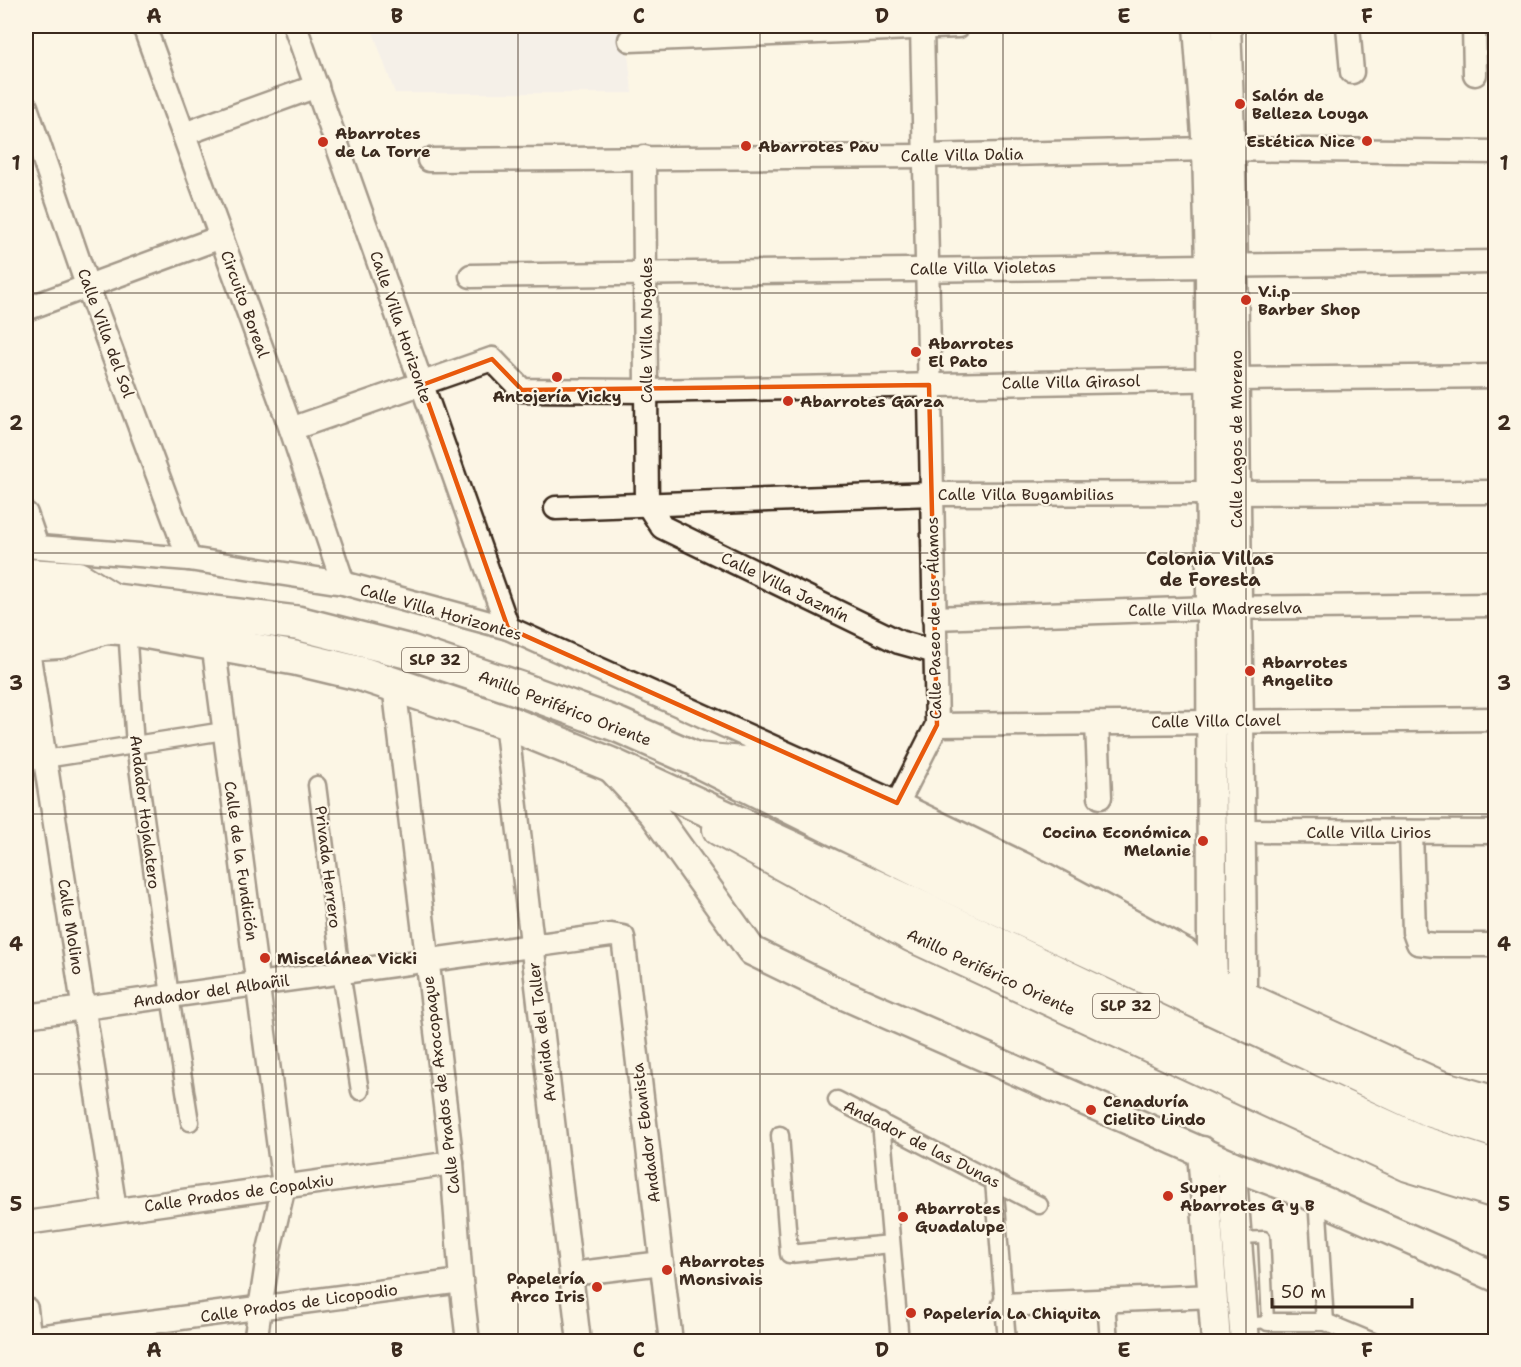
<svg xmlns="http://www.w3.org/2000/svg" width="1521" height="1367" viewBox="0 0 1521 1367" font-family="'Shantell Sans',sans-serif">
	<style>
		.built { fill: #ede8ec }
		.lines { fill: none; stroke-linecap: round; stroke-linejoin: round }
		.service-casing { stroke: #3b2a1e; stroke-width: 15 }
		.pedestrian-casing { stroke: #3b2a1e; stroke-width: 21 }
		.minor-casing { stroke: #3b2a1e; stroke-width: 27 }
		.tertiary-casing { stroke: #3b2a1e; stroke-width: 33 }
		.secondary-casing { stroke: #3b2a1e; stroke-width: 36 }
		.trunk-casing { stroke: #3b2a1e; stroke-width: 38 }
		.service { stroke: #fcf5e5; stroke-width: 10 }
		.pedestrian { stroke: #fcf5e5; stroke-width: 16 }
		.minor { stroke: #fcf5e5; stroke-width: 22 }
		.tertiary { stroke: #fcf5e5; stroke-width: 28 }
		.secondary { stroke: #fcf5e5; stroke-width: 32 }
		.trunk { stroke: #fcf5e5; stroke-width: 33 }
		.marked { fill: none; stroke: #e8590c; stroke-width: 4.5; stroke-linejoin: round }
		.grid { fill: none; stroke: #3b2a1e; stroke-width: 1.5; stroke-opacity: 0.55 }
		.poi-dot { fill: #c8321e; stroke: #fcf5e5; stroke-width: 2 }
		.labels { text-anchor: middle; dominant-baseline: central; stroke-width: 4.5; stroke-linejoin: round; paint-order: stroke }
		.shield { fill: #fcf5e5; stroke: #75675a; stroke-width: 1.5 }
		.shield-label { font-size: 15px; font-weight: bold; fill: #3b2a1e }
		.poi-label { font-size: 16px; font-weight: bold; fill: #3b2a1e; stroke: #fcf5e5; text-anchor: start }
		.street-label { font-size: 16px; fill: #3b2a1e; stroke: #fcf5e5 }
		.neighbourhood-label { font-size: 18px; font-weight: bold; fill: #3b2a1e; stroke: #fcf5e5 }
		.neatline { fill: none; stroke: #3b2a1e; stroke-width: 2 }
		.grid-label { font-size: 20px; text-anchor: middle; font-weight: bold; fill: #3b2a1e }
	</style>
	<rect width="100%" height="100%" fill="#fcf5e5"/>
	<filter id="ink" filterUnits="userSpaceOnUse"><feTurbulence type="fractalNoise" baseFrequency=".0167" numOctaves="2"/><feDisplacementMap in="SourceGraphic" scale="12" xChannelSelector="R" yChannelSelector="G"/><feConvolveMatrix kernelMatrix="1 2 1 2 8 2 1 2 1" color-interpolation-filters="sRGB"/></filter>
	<g filter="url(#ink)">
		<!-- built -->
		<polygon class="built" points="371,26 625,26 632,93 395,93"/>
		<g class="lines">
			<!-- service casing -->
			<g class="service-casing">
				<polyline id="service" points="1239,1238 1264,1237 1268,1322 1244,1324"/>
			</g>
			<!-- pedestrian casing -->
			<g class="pedestrian-casing">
				<g id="pedestrian">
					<polyline points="127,628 135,746 170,996 190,1122"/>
					<polyline points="26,762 224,731"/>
					<polyline points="317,785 341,972 360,1091"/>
					<polyline points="837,1100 1039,1205"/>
					<polyline points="881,1122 900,1342"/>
					<polyline points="780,1135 789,1254 891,1244"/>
					<polyline points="994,1181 1007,1342"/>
					<polyline points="1317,1198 1325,1322"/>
					<polyline points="1106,1301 1109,1342"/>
					<polyline points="1268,1322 1325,1322 1373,1342"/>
				</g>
			</g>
			<!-- minor casing -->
			<g class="minor-casing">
				<g id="minor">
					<polyline points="144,26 291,429 343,583"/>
					<polyline points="295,26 508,628"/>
					<polyline points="1348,26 1352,72"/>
					<polyline points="1474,26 1475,74"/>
					<polyline points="630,40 958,26"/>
					<polyline points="26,107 87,285 189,559"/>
					<polyline points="184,134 317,86"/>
					<polyline points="644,157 647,504"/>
					<polyline points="429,160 925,156 1207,149 1496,152"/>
					<polyline points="471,276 1496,262"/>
					<polyline points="26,309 221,237"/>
					<polyline points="291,429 492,359 522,390 646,391 1235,379 1496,376"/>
					<polyline points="647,504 662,527 899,642 935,652"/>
					<polyline points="556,508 932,494 1496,492"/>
					<polyline points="26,514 37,546"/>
					<polyline points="26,546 189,559 343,583 508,628 897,803 1046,875 1187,951 1210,979"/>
					<polyline points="934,618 1211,608 1496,605"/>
					<polyline points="213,642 284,1186 269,1250 255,1342"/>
					<polyline points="27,644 115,1210"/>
					<polyline points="394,685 452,1163 461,1281 468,1342"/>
					<polyline points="506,722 579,1342"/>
					<polyline points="1097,723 1100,797"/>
					<polyline points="937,725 1496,719"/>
					<polyline points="892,814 937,725 922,26"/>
					<polyline points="1242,831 1496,832"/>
					<polyline points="1411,832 1414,932 1418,943 1435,945 1496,945"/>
					<polyline points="26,1016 611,935 623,937 671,1342"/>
					<polyline points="26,1223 452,1163"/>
					<polyline points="571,1274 662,1263"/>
					<polyline points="1004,1305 1213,1296"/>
					<polyline points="26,1309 30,1342"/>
					<polyline points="30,1338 461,1281"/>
				</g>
			</g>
			<!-- tertiary casing -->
			<g class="tertiary-casing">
				<g id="tertiary">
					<polyline points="1198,26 1207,149 1210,265 1212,949 1213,984"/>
					<path d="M1226,26C1234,218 1235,410 1237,602C1239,734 1242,865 1242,997"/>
					<polyline points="610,766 654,814 752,951 828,988 1231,1165 1317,1198 1496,1277"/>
					<polyline points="1202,1151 1216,1342"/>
					<polyline points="1231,1165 1245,1342"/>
				</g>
			</g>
			<!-- secondary casing -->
			<g class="secondary-casing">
				<g id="secondary">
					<polyline points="26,575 78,578 115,601"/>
					<polyline points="26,644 60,642 106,627"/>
					<polyline points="696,759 756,764 888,824 1107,935 1242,997 1438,1086 1496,1103"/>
					<polyline points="719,829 913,936 1408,1165 1496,1192"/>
				</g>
			</g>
			<!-- trunk casing -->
			<g class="trunk-casing">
				<g id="trunk">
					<polyline points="26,595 115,601 297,623 410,652 520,689 618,725 695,759 936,879 1430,1110 1496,1131"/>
					<polyline points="26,621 127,628 295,658 362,674 506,722 609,764 761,834 932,913 1218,1050 1422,1143 1496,1167"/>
				</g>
			</g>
			<!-- service -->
			<use href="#service" class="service"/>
			<!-- pedestrian -->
			<use href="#pedestrian" class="pedestrian"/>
			<!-- minor -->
			<use href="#minor" class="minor"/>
			<!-- tertiary -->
			<use href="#tertiary" class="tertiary"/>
			<!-- secondary -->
			<use href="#secondary" class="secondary"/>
			<!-- trunk -->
			<use href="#trunk" class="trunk"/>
		</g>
	</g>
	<!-- marked area -->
	<path d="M0 0H1521V1367H0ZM492,359L522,390L929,385L937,725L897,803L508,628L422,385Z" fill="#fcf5e5" fill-opacity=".55" fill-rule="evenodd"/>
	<path class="marked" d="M492,359L522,390L929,385L937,725L897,803L508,628L422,385Z"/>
	<!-- grid -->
	<path class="grid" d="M276,26V1342M518,26V1342M760,26V1342M1003,26V1342M1246,26V1342M26,293H1496M26,553H1496M26,814H1496M26,1074H1496"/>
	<!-- markers -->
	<g class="poi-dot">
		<circle cx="1240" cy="104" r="6"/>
		<circle cx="1367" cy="141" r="6"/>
		<circle cx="323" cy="142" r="6"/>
		<circle cx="746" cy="146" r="6"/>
		<circle cx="1246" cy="300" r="6"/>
		<circle cx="916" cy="352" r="6"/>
		<circle cx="557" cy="377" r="6"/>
		<circle cx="788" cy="401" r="6"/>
		<circle cx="1250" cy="671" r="6"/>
		<circle cx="1203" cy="841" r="6"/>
		<circle cx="265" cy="958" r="6"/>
		<circle cx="1091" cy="1110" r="6"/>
		<circle cx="1168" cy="1196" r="6"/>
		<circle cx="903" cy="1217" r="6"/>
		<circle cx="667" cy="1270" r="6"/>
		<circle cx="597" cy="1287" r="6"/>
		<circle cx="911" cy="1313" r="6"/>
	</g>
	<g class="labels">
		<!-- shield labels -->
		<g class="shield">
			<rect x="402" y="648" width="66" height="24" rx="4.5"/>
			<rect x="1093" y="994" width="66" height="24" rx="4.5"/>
		</g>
		<g class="shield-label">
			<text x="435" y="660">SLP 32</text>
			<text x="1126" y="1006">SLP 32</text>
		</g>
		<!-- poi labels -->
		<g class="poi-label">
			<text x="1252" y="95">Salón de<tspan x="1252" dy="18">Belleza Louga</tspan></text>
			<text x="335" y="133">Abarrotes<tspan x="335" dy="18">de La Torre</tspan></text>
			<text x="1355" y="141" text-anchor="end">Estética Nice</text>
			<text x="758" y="146">Abarrotes Pau</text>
			<text x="1258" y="291">V.i.p<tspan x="1258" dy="18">Barber Shop</tspan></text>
			<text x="928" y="343">Abarrotes<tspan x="928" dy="18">El Pato</tspan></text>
			<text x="557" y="396" text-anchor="middle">Antojería Vicky</text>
			<text x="800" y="401">Abarrotes Garza</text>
			<text x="1262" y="662">Abarrotes<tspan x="1262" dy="18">Angelito</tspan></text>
			<text x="1191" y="832" text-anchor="end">Cocina Económica<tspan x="1191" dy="18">Melanie</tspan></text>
			<text x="277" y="958">Miscelánea Vicki</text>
			<text x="1103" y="1101">Cenaduría<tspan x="1103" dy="18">Cielito Lindo</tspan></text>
			<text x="1180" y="1187">Super<tspan x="1180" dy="18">Abarrotes G y B</tspan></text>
			<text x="915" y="1208">Abarrotes<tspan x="915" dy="18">Guadalupe</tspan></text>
			<text x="679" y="1261">Abarrotes<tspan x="679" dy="18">Monsivais</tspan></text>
			<text x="585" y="1278" text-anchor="end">Papelería<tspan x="585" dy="18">Arco Iris</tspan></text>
			<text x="923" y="1313">Papelería La Chiquita</text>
		</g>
		<!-- street labels -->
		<g class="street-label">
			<text transform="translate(962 155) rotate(-1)">Calle Villa Dalia</text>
			<text transform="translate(983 268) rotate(-1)">Calle Villa Violetas</text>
			<text transform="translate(245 304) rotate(70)">Circuito Boreal</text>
			<text transform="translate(401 327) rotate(71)">Calle Villa Horizonte</text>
			<text transform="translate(646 330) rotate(-90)">Calle Villa Nogales</text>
			<text transform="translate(106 333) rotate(70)">Calle Villa del Sol</text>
			<text transform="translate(1071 382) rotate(-1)">Calle Villa Girasol</text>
			<text transform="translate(1236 439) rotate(-90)">Calle Lagos de Moreno</text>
			<text x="1026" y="494">Calle Villa Bugambilias</text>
			<text transform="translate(785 587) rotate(26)">Calle Villa Jazmín</text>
			<text transform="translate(1215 609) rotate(-1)">Calle Villa Madreselva</text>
			<text transform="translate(441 612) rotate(16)">Calle Villa Horizontes</text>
			<text transform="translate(934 618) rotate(-91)">Calle Paseo de los Álamos</text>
			<text transform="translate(565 708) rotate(21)">Anillo Periférico Oriente</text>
			<text transform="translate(1216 721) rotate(-1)">Calle Villa Clavel</text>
			<text transform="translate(145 812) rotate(83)">Andador Hojalatero</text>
			<text x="1369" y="832">Calle Villa Lirios</text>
			<text transform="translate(241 861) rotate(82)">Calle de la Fundición</text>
			<text transform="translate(328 867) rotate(83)">Privada Herrero</text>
			<text transform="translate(71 927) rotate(81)">Calle Molino</text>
			<text transform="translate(991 972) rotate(25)">Anillo Periférico Oriente</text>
			<text transform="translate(211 991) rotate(-8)">Andador del Albañil</text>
			<text transform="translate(542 1032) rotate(-97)">Avenida del Taller</text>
			<text transform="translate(441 1085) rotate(-97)">Calle Prados de Axocopaque</text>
			<text transform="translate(646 1133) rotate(-97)">Andador Ebanista</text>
			<text transform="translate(922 1144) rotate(27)">Andador de las Dunas</text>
			<text transform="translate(239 1193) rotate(-8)">Calle Prados de Copalxiu</text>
			<text transform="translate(299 1303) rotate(-8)">Calle Prados de Licopodio</text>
		</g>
		<!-- neighbourhood labels -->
		<g class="neighbourhood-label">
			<text x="1210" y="559">Colonia Villas<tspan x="1210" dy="21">de Foresta</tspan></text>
		</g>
	</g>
	<!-- margin -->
	<rect width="1521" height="1367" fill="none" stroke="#fcf5e5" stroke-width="66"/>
	<!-- scale -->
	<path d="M1272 1298v9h140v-9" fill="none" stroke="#3b2a1e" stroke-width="3"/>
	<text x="1281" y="1298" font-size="18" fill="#3b2a1e" stroke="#fcf5e5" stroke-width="4.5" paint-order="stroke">50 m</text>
	<rect x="33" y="33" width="1455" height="1301" class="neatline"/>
	<g class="grid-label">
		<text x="154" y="23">A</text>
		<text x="397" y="23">B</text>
		<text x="639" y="23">C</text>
		<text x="882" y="23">D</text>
		<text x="1124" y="23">E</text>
		<text x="1367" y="23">F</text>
		<text x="16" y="170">1</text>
		<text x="1504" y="170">1</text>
		<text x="16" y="430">2</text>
		<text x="1504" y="430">2</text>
		<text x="16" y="690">3</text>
		<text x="1504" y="690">3</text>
		<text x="16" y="951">4</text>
		<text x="1504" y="951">4</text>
		<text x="16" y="1211">5</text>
		<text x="1504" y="1211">5</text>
		<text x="154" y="1357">A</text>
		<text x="397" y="1357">B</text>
		<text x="639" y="1357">C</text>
		<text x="882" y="1357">D</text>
		<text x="1124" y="1357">E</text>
		<text x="1367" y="1357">F</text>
	</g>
</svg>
